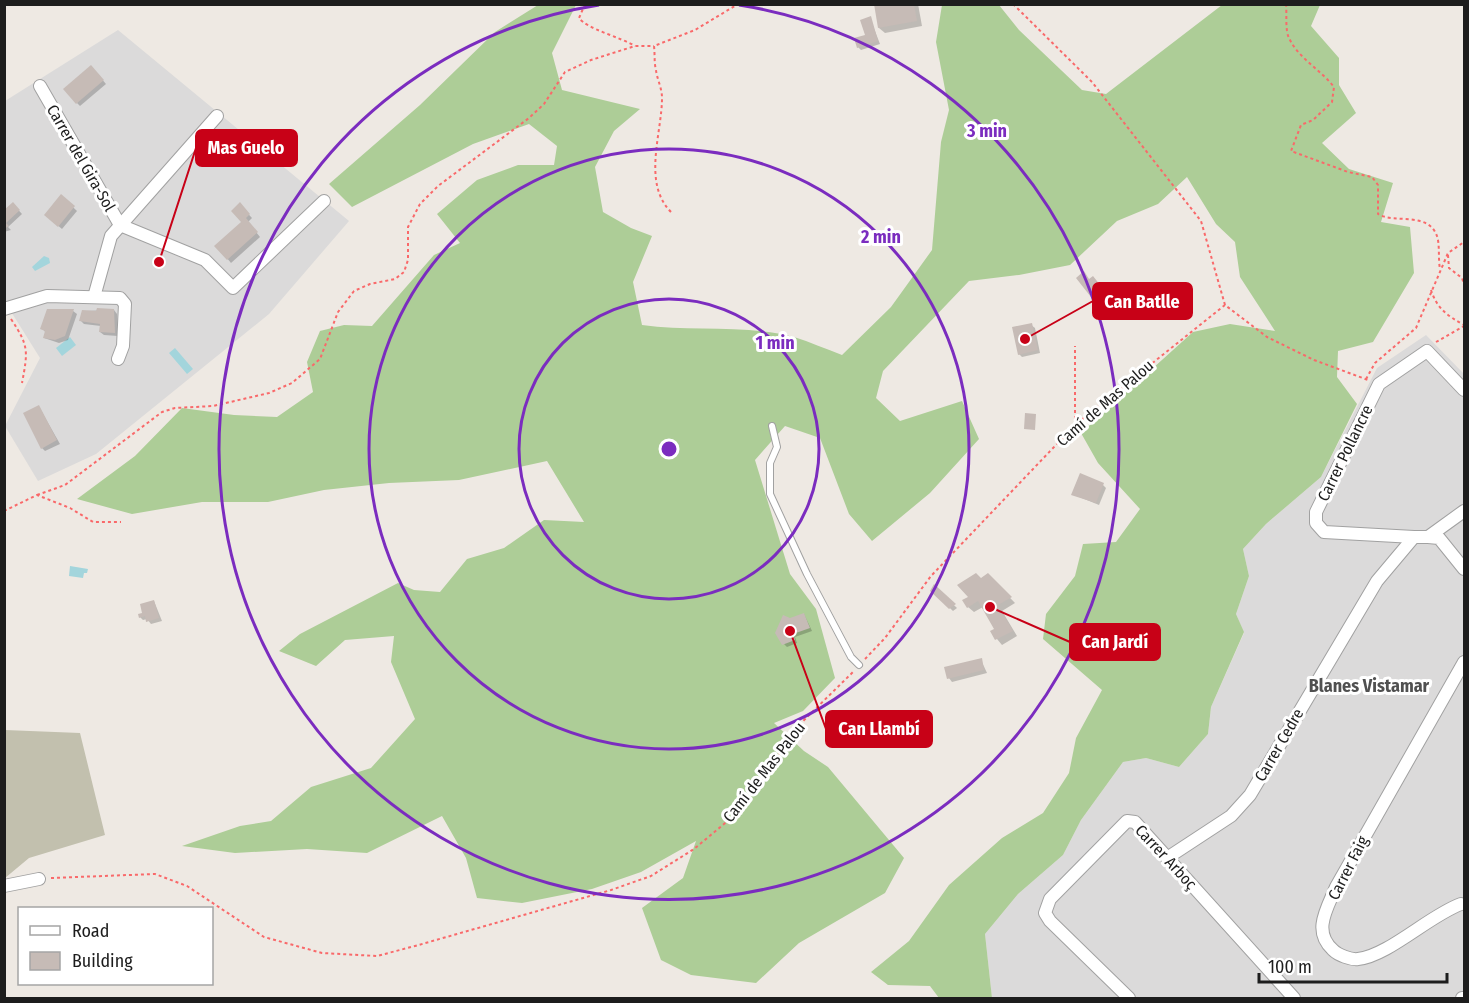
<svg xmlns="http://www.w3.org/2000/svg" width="1469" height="1003" viewBox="0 0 1469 1003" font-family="'Fira Sans Condensed',sans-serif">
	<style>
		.residential { fill: #dbdada }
		.construction { fill: #c2c0ae }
		.forest { fill: #adcd97 }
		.water { fill: #a3d5dc }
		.shadow { fill: #0003 }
		.building { fill: #c6bbb6 }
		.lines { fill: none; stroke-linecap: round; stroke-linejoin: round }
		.service-casing { stroke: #a1a1a1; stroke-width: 8 }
		.minor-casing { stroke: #a1a1a1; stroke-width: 14 }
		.path { stroke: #f9696a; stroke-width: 2; stroke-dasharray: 3 3; stroke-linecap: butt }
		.service { stroke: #fff; stroke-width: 6 }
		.minor { stroke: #fff; stroke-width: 12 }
		.ring { fill: none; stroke: #7b2cbf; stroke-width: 3 }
		.labels { text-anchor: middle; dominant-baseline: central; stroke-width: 6; stroke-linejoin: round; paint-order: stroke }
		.street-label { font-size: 16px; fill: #1d1d1d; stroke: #fff }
		.neighbourhood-label { font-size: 18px; font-weight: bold; fill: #505050; stroke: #fff }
		.centre { fill: #7b2cbf; stroke: #fff; stroke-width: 3 }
		.ring-label { font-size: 18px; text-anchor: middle; font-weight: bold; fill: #7b2cbf; stroke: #fff; stroke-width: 6; stroke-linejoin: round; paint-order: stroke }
		.leader { fill: none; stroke: #c80117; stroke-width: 2 }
		.callout-dot { fill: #c80117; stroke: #fff; stroke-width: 2 }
		.callout { fill: #c80117; stroke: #c80117; stroke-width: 2 }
		.callout-label { font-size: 18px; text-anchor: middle; font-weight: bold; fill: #fff }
	</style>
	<rect width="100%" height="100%" fill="#eee9e3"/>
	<!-- residential -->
	<g class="residential">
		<polygon points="118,30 349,221 269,314 96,454 38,481 5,426 40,358 5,302 5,101"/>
		<polygon points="1426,335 1464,374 1464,998 992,998 985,934 1018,894 1063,855 1081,820 1123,762 1146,758 1179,767 1208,734 1211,707 1244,633 1236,614 1249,576 1243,549 1266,524 1321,477 1377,368"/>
	</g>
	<!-- construction -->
	<polygon class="construction" points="5,730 80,733 105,835 29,858 5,878"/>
	<!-- forest -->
	<path class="forest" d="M538,5H576L552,53L562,90L640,109L614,131L595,167L603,212L631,228L652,236L633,282L642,325C692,332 745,324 794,337C810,342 826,349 842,355L891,307L932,250L941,142L949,110L936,42L942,5H999L1019,30L1082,90L1106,94L1222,5H1320L1311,26L1339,58V85L1356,113L1322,143L1349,169L1393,183L1381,222L1410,227L1414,273L1373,342L1338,351L1337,377L1357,404L1321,477L1266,524L1243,549L1249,576L1236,614L1244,632L1211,707L1208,734L1179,767L1146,758L1123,762L1081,820L1063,855L1018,894L985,934L992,998H939L930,986L888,985L871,972L909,941L949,885L1002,838L1043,813L1069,773L1076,738L1102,690L1043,639L1046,614L1075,576L1083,544L1116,542L1140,509L1098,463L1081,433L1193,332L1230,324L1275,331L1240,277L1235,242L1216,224L1187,177L1158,204L1117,221L1070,265L1019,275L969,281L883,371L876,398L900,421L962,401L979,439L930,493L872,541L849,514L820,438L785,426L755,460L790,574L816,609L835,678L803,711L774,723L804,751L828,767L904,858L885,893L799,943L756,983L691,975L661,960L642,908L683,878L696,841L641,872L592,889L522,903L477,898L466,858L442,816L367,853L307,849L235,853L182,846L240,826L271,821L311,787L371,768L415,719L391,662L394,636L345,640L316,666L279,651L300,634L398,583L414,590L440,592L467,559L504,548L544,520L584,522L547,461L459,480L389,483L324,490L268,502H202L132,514L77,499L135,456L182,408L234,415L277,417L313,392L307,362L320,331L344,325L372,326L434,255L460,243L437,214L477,180L518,165H554L557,146L529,124L473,144L352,207L329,184L420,105L495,32Z"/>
	<!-- water -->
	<g class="water">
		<polygon points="44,256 49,258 50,263 35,271 32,267"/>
		<polygon points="70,337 76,345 62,356 56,348"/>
		<polygon points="175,348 193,369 187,374 169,353"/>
		<polygon points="70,566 88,569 87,573 84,573 83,578 69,576"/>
	</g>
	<!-- shadow -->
	<g class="shadow">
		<polygon points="875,4 918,4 922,26 885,33 879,28"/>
		<polygon points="870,18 880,44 861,50 858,47 867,36"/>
		<polygon points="94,70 106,84 80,106 77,103"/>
		<polygon points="61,196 77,211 62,229 49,218"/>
		<polygon points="13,204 22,214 8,227 11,230 4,232 4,212"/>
		<polygon points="240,205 252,218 248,222 260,237 231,263 217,246 243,223"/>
		<polygon points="1078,279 1096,281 1106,294 1103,296 1108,303 1102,308"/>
		<polygon points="48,310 73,311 77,314 68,340 59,343 44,338 46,333 42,328"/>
		<polygon points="114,310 117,314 118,336 104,335 100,332 101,326 84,324 81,321 83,311"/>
		<polygon points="1031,325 1035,328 1040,353 1022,357 1019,354"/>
		<polygon points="39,407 60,444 45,451 42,448"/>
		<polygon points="1103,485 1106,488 1099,505 1072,494"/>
		<polygon points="988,575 1015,603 1002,611 1017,636 1002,645 997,639 996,629 983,607 974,612 968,607 981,580"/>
		<polygon points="935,587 957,608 953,611 932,591"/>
		<polygon points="154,601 162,621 151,624 147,619 143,620 140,617"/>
		<polygon points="804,614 812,631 795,637 797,643 787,647 784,644"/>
		<polygon points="981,660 987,673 952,682 949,678"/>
	</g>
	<!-- building -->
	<g class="building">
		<polygon points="874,4 914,4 917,21 878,28"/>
		<polygon points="871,16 878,41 857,48 854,38 865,35 860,20"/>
		<polygon points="91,65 104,80 76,104 63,89"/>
		<polygon points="61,194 75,206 58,227 44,215"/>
		<polygon points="13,202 20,210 6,223 9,226 4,229 4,210"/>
		<polygon points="240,202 250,214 246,218 258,232 227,260 214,246 241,222 231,211"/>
		<polygon points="1084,271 1089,279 1093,276 1104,290 1101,292 1106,299 1098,306 1076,278"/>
		<polygon points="97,308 114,309 115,333 99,332 100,324 79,321 82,310 96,311"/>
		<polygon points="47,309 74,309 65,336 55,340 43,338 45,331 40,329"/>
		<polygon points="1032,323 1038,350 1018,355 1012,327"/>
		<polygon points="39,405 57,440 41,449 23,413"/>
		<polygon points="1025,413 1036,414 1035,430 1024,429"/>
		<polygon points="1080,473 1104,483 1096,503 1071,495"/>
		<polygon points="976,573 981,578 988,573 1012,597 998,605 1013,631 995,640 990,631 994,629 978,601 967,608 962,600 968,597 957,585"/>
		<polygon points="934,584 956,604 949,609 930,591"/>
		<polygon points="154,600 159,618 146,622 145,616 139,618 138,614 142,613 140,604"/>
		<polygon points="804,613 810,628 793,634 795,640 782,645 775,633 783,615 790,618"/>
		<polygon points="982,658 984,670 947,679 944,667"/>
	</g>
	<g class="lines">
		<!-- service casing -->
		<g class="service-casing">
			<polyline id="service" points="772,426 777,447 770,463 770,494 807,574 851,657 859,665"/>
		</g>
		<!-- minor casing -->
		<g class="minor-casing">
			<g id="minor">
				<polyline points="40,86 120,225 205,260 233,288 324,201"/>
				<polyline points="94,297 111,236 217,116"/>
				<polyline points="4,309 47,296 120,298 125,304 123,346 118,359"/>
				<polyline points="1414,537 1324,532 1316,523 1316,512 1379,384 1427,351 1464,390"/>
				<polyline points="1428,537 1439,538 1464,569"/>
				<polyline points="1167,858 1231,816 1250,795 1377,581 1414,537 1428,537 1464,511"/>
				<polyline points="4,886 39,879"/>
				<path d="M1461,904C1430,915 1388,956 1358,959C1351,960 1338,955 1333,950C1312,931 1327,909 1336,887L1464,662"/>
				<polyline points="1129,998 1050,921 1045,913 1050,899 1127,821 1135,822 1294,998"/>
				<polyline points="1462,998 1464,998"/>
			</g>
		</g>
		<!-- path -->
		<g class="path">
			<path d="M585,4L579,18C587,29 620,37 635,46"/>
			<polyline points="1013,4 1092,82 1201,221 1225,305"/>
			<path d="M1286,4C1287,14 1285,30 1289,38C1298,58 1321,70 1334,87L1332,102L1313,120L1301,125L1291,151L1348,172L1372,177L1378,185V214C1394,224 1428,211 1437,236C1440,245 1438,259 1440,269"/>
			<path d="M671,212C642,183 662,133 662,98C662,88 657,79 656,70C654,63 655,54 654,46L695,30L738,4"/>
			<polyline points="1448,255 1449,268 1462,278 1464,284"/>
			<path d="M1431,290C1437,309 1448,316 1464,325"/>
			<path d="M11,319C29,346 28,351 22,383"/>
			<polyline points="1436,342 1464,326"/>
			<polyline points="1366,379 1375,363 1416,328 1448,253 1464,242"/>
			<polyline points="1075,425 1075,346"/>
			<polyline points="37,495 65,485 162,412 175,408 213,406 269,393 292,383 320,359 338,312 354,291 370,284 395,279 404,272 408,260 408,227 420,204 438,186 529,118 544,104 565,72 591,60 635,46 654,46"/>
			<polyline points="4,511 37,495 70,508 93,522 121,522"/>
			<polyline points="865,659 885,638 931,576 1075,425 1225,305 1267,337 1314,360 1368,380"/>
			<polyline points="51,878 155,874 187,886 264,937 322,953 377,956 415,946 611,890 651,876 694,849 730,819 766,774 796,728 853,672"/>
		</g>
		<!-- service -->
		<use href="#service" class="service"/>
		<!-- minor -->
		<use href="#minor" class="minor"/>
	</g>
	<!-- distance rings -->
	<g class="ring">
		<circle cx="669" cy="449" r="150"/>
		<circle cx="669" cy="449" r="300"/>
		<path d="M739 5A450 450 0 1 1 599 5"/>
	</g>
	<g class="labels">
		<!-- street labels -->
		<g class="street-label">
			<text transform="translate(81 158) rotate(60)">Carrer del Gira-Sol</text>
			<text transform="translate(1105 403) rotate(-41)">Camí de Mas Palou</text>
			<text transform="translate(1345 453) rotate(-64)">Carrer Pollancre</text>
			<text transform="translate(1279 745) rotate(-60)">Carrer Cedre</text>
			<text transform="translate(764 772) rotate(-52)">Camí de Mas Palou</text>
			<text transform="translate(1166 857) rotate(47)">Carrer Arboç</text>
			<text transform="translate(1348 868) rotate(-63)">Carrer Faig</text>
		</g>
		<!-- neighbourhood labels -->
		<g class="neighbourhood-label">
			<text x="1369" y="686">Blanes Vistamar</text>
		</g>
	</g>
	<circle cx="669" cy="449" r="9" class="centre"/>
	<g class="ring-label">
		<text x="987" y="137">3 min</text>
		<text x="881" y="243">2 min</text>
		<text x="775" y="349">1 min</text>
	</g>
	<!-- callouts -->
	<path class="leader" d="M159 262L196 148M1025 339L1093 301M990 607L1070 642M790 631L826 729"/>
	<g class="callout-dot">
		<circle cx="159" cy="262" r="6"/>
		<circle cx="1025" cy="339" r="6"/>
		<circle cx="990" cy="607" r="6"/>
		<circle cx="790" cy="631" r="6"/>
	</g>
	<g class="callout">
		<rect x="196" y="130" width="101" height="36" rx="6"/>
		<rect x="1093" y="283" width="99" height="36" rx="6"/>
		<rect x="1070" y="624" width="90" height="36" rx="6"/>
		<rect x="826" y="711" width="106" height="36" rx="6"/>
	</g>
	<g class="callout-label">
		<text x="246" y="154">Mas Guelo</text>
		<text x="1142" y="308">Can Batlle</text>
		<text x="1115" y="648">Can Jardí</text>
		<text x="879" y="735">Can Llambí</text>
	</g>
	<!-- border -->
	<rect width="1469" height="1003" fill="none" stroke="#1d1d1d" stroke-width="12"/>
	<!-- legend -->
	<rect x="18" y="907" width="195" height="78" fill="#ffffff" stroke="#a5a5a5" stroke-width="1.5"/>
	<rect x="30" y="926" width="30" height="9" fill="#ffffff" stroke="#a5a5a5" stroke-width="1.5"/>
	<text x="72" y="937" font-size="18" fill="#1d1d1d">Road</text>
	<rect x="30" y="952" width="30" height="18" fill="#c6bbb6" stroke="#a5a5a5" stroke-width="1.5"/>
	<text x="72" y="967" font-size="18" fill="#1d1d1d">Building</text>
	<!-- scale -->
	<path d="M1259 973v9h188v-9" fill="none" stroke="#1d1d1d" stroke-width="3"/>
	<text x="1268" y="973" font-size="18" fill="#1d1d1d" stroke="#ffffff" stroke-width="4.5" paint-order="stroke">100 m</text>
</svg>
